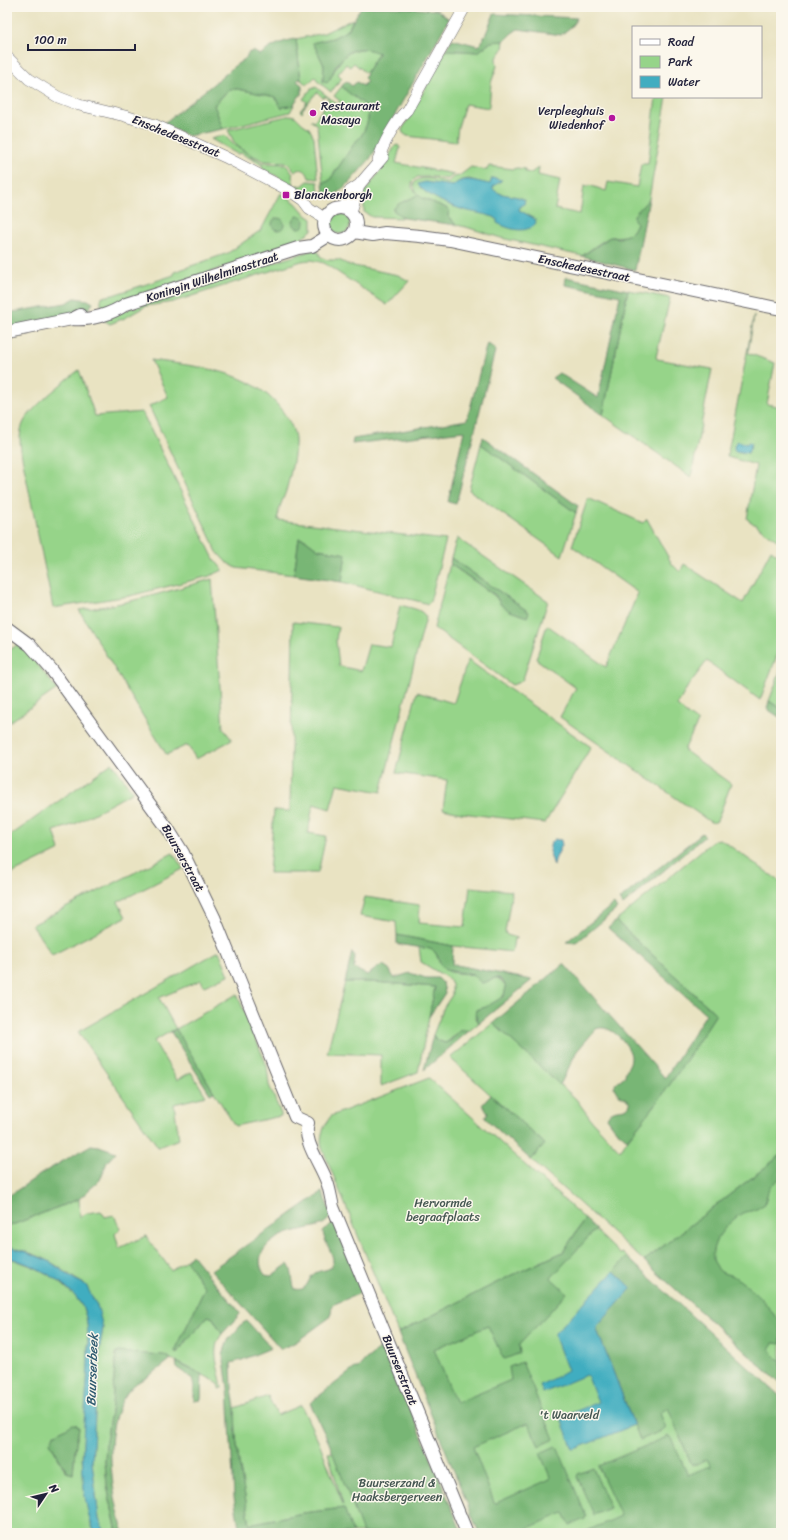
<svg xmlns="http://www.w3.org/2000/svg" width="788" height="1540" viewBox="0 0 788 1540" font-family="Sriracha,sans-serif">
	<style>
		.green { fill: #96d489; stroke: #5c7b62; fill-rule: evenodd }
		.forest { fill: #78b675; stroke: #4d6c58 }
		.water { fill: #41adc0; stroke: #32687e }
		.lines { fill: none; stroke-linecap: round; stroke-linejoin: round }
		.tertiary-casing { stroke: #68666a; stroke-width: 12 }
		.secondary-casing { stroke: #68666a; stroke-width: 14 }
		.tertiary { stroke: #fff; stroke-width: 11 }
		.secondary { stroke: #fff; stroke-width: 12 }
		.poi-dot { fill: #b5179e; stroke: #fbf7ec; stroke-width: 1.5 }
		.labels { text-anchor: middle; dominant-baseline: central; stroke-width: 3; stroke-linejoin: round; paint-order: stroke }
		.poi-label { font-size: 12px; fill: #22223b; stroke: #fbf7ec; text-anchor: start }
		.street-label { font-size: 12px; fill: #22223b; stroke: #fbf7ec }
		.park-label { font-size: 12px; fill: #455752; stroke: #fbf7ec }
		.water-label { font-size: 13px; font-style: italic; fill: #2e5a70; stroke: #fbf7ec }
	</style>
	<rect width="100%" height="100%" fill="#fbf7ec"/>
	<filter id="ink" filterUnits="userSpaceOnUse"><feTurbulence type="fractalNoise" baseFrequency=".025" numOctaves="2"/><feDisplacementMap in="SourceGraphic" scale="8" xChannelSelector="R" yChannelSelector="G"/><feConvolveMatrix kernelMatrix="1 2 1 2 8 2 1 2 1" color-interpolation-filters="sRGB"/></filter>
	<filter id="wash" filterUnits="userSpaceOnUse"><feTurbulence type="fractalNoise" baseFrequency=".012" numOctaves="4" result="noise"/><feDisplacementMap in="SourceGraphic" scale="16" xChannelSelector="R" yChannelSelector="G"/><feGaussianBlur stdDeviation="0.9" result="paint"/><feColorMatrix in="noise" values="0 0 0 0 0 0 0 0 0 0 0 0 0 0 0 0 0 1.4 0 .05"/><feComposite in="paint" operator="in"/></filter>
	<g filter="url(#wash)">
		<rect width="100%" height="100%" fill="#e9e3c2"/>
		<!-- green -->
		<g class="green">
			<path d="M353,19L348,30L333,38L312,43L314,45L324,65L323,82L330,79C342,55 351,43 379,52L366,73L354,63L350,67L346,64L338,74L342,78L331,92L316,80L317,79L315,77L307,85L301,80L296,39L324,33Z"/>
			<polygon points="499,41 504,41 503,49 496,59 497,66 491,83 489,108 465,104 458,127 456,142 407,136 403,133 402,130 426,87 445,50 478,52 491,42"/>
			<path d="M342,86C352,100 376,102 366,126C364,131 361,138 356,141L329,181L323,183L317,125L311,121L312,119L314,121L329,100L325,96L323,98L317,92L302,110L303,112L302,113L300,111L307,102L303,99L311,89H312L316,87L338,105L340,101L334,96Z"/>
			<polygon points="229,89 238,89 276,97 283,107 294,105 290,112 223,129 214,106"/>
			<path d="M656,97H667L649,199C637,209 641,225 632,232C624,239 616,235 608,238C599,243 590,250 582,256L501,238L466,227L456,225L448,216V209L422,198L418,195L394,208L393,210L404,218L372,217L364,212V193L380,171L395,146L398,145L400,148L396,163L454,174L448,179L434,177H417L412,182V188L417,193C416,191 413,187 414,184C416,174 441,180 448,182L453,177L459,176L471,167L487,170L489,166L513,169L517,168L525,169V172L531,173L539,167L538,175L560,180L555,209L580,214L584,186L588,187L589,185L606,191L608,182L637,187L641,164H648ZM492,178L501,181C497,183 493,184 492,189L496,193L522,198L524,200V204L520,207L519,210L535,219H497L494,217L426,193L446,185L453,186L461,180L469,179L490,185Z"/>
			<path d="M291,115L295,116L303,124L309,128L314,137L318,179L309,178C307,171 303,167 295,171L286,162L264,161L244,151L235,144L228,130Z"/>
			<polygon points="224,135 234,145 263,163 285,164 293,173 292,176 294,185 263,169 262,165 241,153 237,154 211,139"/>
			<polygon points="308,181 318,182 319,193 310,195 296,187 297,185 302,186"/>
			<polygon points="281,193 296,203 306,215 312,219 312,230 297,242 169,286 103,307 101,305 101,297 113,295 174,275 174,272 228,253 261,230"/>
			<circle cx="340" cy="224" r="10"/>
			<polygon points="316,249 321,257 327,260 339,260 349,265 398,275 409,281 387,305 324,263 311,260 302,261 173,302 146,306 125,318 110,324 105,321 104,318 106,316"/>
			<polygon points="628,290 670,298 656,357 657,359 712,369 691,477 603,415"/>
			<path d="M754,316L748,353L775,363L767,404L781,407V543L747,519L756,465L727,457ZM742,443L746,444L752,443L748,453L735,451Z"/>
			<path d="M151,360C198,367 253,369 283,412C291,423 296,433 295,446C294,461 290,476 286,491C283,500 277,511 278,520L446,540L430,602L427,604L425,603L342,582L346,554L318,549L306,540L299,538L294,575L236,568L226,562L217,552L149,406L168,397Z"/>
			<path d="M79,370L95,416L142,412L214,559L223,570L210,576L129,596L53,608L21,452C20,442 19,433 23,424C28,410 66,380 79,370Z"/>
			<polygon points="481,444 576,513 562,556 469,490"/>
			<path d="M588,498L643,523L647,519L672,564L680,572L684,564L743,603L771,550L781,557V645L760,700L707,661L688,686L677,706L698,722L684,750L731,784L717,821C713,824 710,822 706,819L560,717L576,688L536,659L547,625L606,667L638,593L572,546Z"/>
			<polygon points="457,538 548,601 523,679 520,682 512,685 434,628 450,564 495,596 501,605 529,612 451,558"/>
			<path d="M212,579L223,728L232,740L196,759L188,746H185L168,754H166L79,610C125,605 168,591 212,579Z"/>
			<path d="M400,605C409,608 421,608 426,617L381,792L337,784L330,809L313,804L308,833L326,836L318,873H269L274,810L290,811L293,622L338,627L336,640L339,666L361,671L369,644L391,647Z"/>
			<polygon points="18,644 26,650 57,689 7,724 7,652"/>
			<polygon points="468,660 591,747 545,823 461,813 443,809 447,780 396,773 417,692 453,703 454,702"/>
			<polygon points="781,669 781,709 769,701"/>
			<polygon points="112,763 133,792 75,824 54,831 60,850 7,876 7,838"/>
			<path d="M720,839L781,882V1155L644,1261L531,1160L545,1144L450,1058L493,1023L576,1099L592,1121L620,1151C630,1134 644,1120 656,1104C677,1075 696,1044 716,1014L616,921L708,845L715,840Z"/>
			<polygon points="173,853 183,869 118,902 126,917 52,955 32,925"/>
			<polygon points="470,887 512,891 505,932 507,935 517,938 514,939 512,952 453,946 397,935 396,922 360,916 365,897 420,905 419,923 465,927"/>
			<path d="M419,947C444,947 432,960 445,969C455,977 470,969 479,981L498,978L506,987C505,1002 488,1007 476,1010V1018L479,1023L469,1031C458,1026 454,1039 445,1043L437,1040L433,1035L444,1007L452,995V985L449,979L421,962Z"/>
			<polygon points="219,951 229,975 204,986 201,980 159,998 176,1029 237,994 267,1066 269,1085 281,1114 281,1116 235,1126 175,1029 154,1041 177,1080 191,1072 206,1096 174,1104 179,1139 158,1147 78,1032"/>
			<polygon points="345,982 373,982 435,987 418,1072 381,1086 381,1055 327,1053"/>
			<path d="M429,1078L585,1219L563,1252L504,1279L398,1333L322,1148C319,1136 324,1126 331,1116Z"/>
			<polygon points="781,1164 781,1384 649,1265"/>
			<path d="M79,1199L80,1217L87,1213L101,1211L105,1217L114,1215L120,1229L115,1234L119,1248L146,1236L171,1270L186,1260L205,1288L175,1351L177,1353L208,1316L213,1318L222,1334C209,1350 220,1370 222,1388L219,1389V1383L167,1357L116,1352L112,1405L106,1442L105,1462L107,1486L117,1533H104L99,1519L92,1462L99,1352L103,1328L86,1285C72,1278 62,1268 49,1261C36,1254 21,1250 7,1246V1227Z"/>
			<polygon points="593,1228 620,1254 623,1253 627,1257 625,1259 781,1533 496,1533 415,1350 527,1300"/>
			<path d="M7,1257L36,1268L55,1278L75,1296L82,1306L86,1317L88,1331V1376L82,1458L91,1525L95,1533H7ZM79,1428L75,1449L73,1474L66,1472L51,1445L61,1430Z"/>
			<polygon points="268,1396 277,1415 301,1405 321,1447 343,1505 328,1453 339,1452 462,1533 251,1533 346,1514 344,1508 303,1513 250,1524 239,1463 236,1436 235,1408"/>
		</g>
		<!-- forest -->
		<g class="forest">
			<path d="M361,7H389L437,10L449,19L370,159L347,185L335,195L324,193L323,183L329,181L356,141C361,138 364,131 366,126C376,102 352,100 342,86L346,81L352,86L357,82L363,86L367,81L364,78L367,74L366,73L379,53C358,45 349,48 336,66C333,72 331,78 327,83L323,82L324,65L314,45L312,43L333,38L348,30Z"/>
			<path d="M494,14L577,18L572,26L561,35L518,29L512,33L504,41L491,42L478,52L445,50L452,39L479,46C486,36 489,25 494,14Z"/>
			<path d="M296,39L301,80L299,79L297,81L302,85V93L295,102L294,105L283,107L282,109L275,97L238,89H229L214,105L223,129L188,136L163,124L227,73L233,67L246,58L248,53L253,51L260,55C271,46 282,41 296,39Z"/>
			<path d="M418,194L422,198L449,209L448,216L456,225L404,218L393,210C396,202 411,200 418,194Z"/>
			<polygon points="649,199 635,270 582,256 610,237 619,238 627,235 633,231 637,223 634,220 634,215"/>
			<circle cx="299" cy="222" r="6"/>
			<circle cx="278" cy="224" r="6"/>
			<polygon points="566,277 628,290 603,415 552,378 559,373 598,398 620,296 565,285"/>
			<polygon points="75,298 88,300 93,303 88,310 7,328 7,313 66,303"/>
			<polygon points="487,343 495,349 495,351 456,504 448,502 464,431 352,444 353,439 467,420"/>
			<polygon points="483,437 578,506 576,513 481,444"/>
			<polygon points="299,538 306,540 318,549 346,554 342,582 294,575"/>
			<polygon points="451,558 529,612 527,617 510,611 501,605 495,595 450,564"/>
			<polygon points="769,701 781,709 781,718 767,709"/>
			<polygon points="702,833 705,836 623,905 619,900"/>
			<polygon points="614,904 617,909 576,943 566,942"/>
			<path d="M616,921L716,1014C688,1057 662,1101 627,1139L615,1129L607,1118C613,1104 627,1115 630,1103C625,1095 618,1098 614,1087L616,1083L625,1076C625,1069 631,1065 631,1058C632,1047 610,1022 596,1029L577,1051L560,1085L493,1023L564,964L665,1078L706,1014L608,928Z"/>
			<path d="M397,935L453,946L452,964L532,980L479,1023L475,1014L476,1010L486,1007L504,996L506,987C497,969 492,983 481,983L473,975L445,970L440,965L438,957L435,952L430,949L397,944Z"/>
			<polygon points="352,952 355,956 354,968 361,972 368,975 378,967 383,965 389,969 394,978 410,973 426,978 438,978 443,983 445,993 429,1017 435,987 373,982 345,982"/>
			<polygon points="176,1029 214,1092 210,1094 171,1032"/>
			<polygon points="460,1030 469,1031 424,1070 433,1035 437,1040 445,1043 451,1040"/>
			<polygon points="491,1095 545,1144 531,1160 485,1118 488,1112 482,1105"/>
			<polygon points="91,1145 99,1146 116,1152 107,1162 100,1180 79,1199 7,1227 7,1197 44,1172"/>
			<path d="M781,1155V1178C768,1186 768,1190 765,1204C761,1206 758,1209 754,1210C746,1213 746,1210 738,1216C723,1227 702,1252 719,1270C724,1275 730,1274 735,1277C741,1281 747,1286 752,1290C764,1299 770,1312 781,1322V1344L773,1343L770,1350L776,1358L781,1360V1384L644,1261Z"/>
			<path d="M322,1192L332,1216C329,1219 326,1222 323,1224C312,1229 300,1229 289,1233C270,1239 251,1255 265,1275L271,1276L288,1264C294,1272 291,1281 295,1289C309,1292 307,1278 315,1273C321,1269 332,1272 333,1262C334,1254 324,1242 323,1232L334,1221L363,1292L332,1305L331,1313L329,1318L296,1342L281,1349L211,1270Z"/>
			<polygon points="585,1219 596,1229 551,1278 567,1293 519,1345 520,1353 505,1359 503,1358 488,1326 434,1349 456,1403 511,1380 509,1367 522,1362 554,1439 539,1446 528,1423 473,1447 494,1502 496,1503 550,1479 550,1477 540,1453 556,1446 558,1448 586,1516 585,1519 570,1525 564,1513 516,1533 479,1533 398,1333 504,1279 563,1252"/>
			<polygon points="192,1255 213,1281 239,1311 240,1314 222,1334 213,1318 208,1316 176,1353 175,1351 205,1288 186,1260"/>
			<polygon points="627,1257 781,1397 781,1533 582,1533 621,1516 598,1466 669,1436 672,1440 688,1475 707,1467 711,1467 707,1459 692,1466 668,1408 660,1413 666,1428 664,1430 640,1440 634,1425 597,1330 597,1327 631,1287 614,1271"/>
			<polygon points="247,1321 271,1348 242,1360 231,1363 232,1388 235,1408 236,1436 239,1463 250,1524 303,1513 344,1508 353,1533 240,1533 234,1497 228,1388 223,1354 228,1340 243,1323"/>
			<polygon points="384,1345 462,1533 363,1533 329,1443 310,1403 355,1368 358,1368 365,1360"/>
			<path d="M116,1352L164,1355L171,1359C163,1366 155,1372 146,1378C142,1380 137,1382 133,1386C99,1419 111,1492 124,1533H117V1532L107,1486L105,1462L106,1442L112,1405Z"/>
			<path d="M176,1362L202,1375L201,1400L194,1401C194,1378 195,1380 177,1368Z"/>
			<polygon points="73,1424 77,1425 79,1428 75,1449 73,1474 67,1472 50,1443 54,1435"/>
			<polygon points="593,1468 610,1508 594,1515 577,1477 578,1474"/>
		</g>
		<!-- water -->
		<g class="water">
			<path d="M492,178L502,180L493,187V189C501,197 515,194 525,200L524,204L520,207L519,210L535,219L536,223C526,235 509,229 497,223V219L494,217C482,213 467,212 455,207C446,204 421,192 418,184L425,182L453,186C463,175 477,182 490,184Z"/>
			<path d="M738,441L746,444L749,442L752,443L748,453L735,451C733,446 734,444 738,441Z"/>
			<polygon points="554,839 561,840 562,845 555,860 554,866 549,851 551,842"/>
			<path d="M7,1246L24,1251L49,1261L74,1279L86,1285L98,1308L103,1328L99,1352L92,1462L99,1519L104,1533H95C72,1481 88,1410 88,1353C88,1338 89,1319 82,1306C67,1280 34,1265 7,1257Z"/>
			<polygon points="614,1271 631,1287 631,1289 597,1327 597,1330 634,1425 575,1449 573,1449 561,1419 562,1417 598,1402 588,1377 586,1375 543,1393 540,1385 568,1371 555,1337 555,1333"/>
		</g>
	</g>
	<g filter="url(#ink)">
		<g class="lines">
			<!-- tertiary casing -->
			<g class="tertiary-casing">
				<g id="tertiary">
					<polyline points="7,57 29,79 58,97 79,105 125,116 155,125 188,140 225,157 290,191 303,200 309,208 324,218"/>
					<path d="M378,161C382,146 395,121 407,110L465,7"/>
					<polyline points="343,208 350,191 359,185 383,157"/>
					<polyline points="351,212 359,186"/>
				</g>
			</g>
			<!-- secondary casing -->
			<g class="secondary-casing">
				<g id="secondary">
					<circle cx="340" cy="224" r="16"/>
					<polyline points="354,232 373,235 385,233 420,236 450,240 781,309"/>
					<path d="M72,319C90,321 112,314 126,304L298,248L312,246L328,236"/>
					<polyline points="7,332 72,319 80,315"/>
					<path d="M7,628L30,645L51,669L168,829L183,853L214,917L295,1117L308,1123C302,1141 321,1164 327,1182C330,1190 331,1199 333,1207L467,1533"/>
				</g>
			</g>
			<!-- tertiary -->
			<use href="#tertiary" class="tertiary"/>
			<!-- secondary -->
			<use href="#secondary" class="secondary"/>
		</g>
	</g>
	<!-- markers -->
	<g class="poi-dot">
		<circle cx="313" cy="113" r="4"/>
		<circle cx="612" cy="118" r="4"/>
		<rect x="282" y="191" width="8" height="8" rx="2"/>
	</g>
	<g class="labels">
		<!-- poi labels -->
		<g class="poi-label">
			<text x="321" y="106">Restaurant<tspan x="321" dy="14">Masaya</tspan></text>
			<text x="604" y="111" text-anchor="end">Verpleeghuis<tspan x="604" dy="14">Wiedenhof</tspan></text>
			<text x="294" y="195">Blanckenborgh</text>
		</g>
		<!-- street labels -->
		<g class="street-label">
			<text transform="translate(176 136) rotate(22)">Enschedesestraat</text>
			<text transform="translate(584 268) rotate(12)">Enschedesestraat</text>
			<text transform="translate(212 277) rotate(-18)">Koningin Wilhelminastraat</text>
			<text transform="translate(183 858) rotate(61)">Buurserstraat</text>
			<text transform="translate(400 1370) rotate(68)">Buurserstraat</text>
		</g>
		<!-- park labels -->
		<g class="park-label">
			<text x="443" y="1203">Hervormde<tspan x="443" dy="14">begraafplaats</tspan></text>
			<text x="569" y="1415">'t Waarveld</text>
			<text x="397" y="1483">Buurserzand &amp;<tspan x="397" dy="14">Haaksbergerveen</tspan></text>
		</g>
		<!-- water labels -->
		<g class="water-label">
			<text transform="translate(92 1370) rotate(-88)">Buurserbeek</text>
		</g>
	</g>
	<!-- margin -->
	<rect width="788" height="1540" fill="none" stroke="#fbf7ec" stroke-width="24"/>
	<!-- legend -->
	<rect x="632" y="26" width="130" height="72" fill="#fbf7ec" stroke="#a4a2a5"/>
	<rect x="640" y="39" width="20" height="6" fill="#ffffff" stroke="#a4a2a5"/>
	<text x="668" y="46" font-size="12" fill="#22223b">Road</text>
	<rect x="640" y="56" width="20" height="12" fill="#96d489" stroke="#a4a2a5"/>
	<text x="668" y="66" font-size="12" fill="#22223b">Park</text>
	<rect x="640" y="76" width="20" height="12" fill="#41adc0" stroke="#a4a2a5"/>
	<text x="668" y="86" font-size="12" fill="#22223b">Water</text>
	<!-- north arrow -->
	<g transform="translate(46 1494) rotate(55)" stroke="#fbf7ec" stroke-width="3" paint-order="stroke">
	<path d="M0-3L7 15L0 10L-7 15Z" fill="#22223b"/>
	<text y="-6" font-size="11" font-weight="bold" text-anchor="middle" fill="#22223b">N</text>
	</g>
	<!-- scale -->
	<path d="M28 44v6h107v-6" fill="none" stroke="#22223b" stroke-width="2"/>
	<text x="34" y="44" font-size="12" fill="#22223b" stroke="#fbf7ec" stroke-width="3" paint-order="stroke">100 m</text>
</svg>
